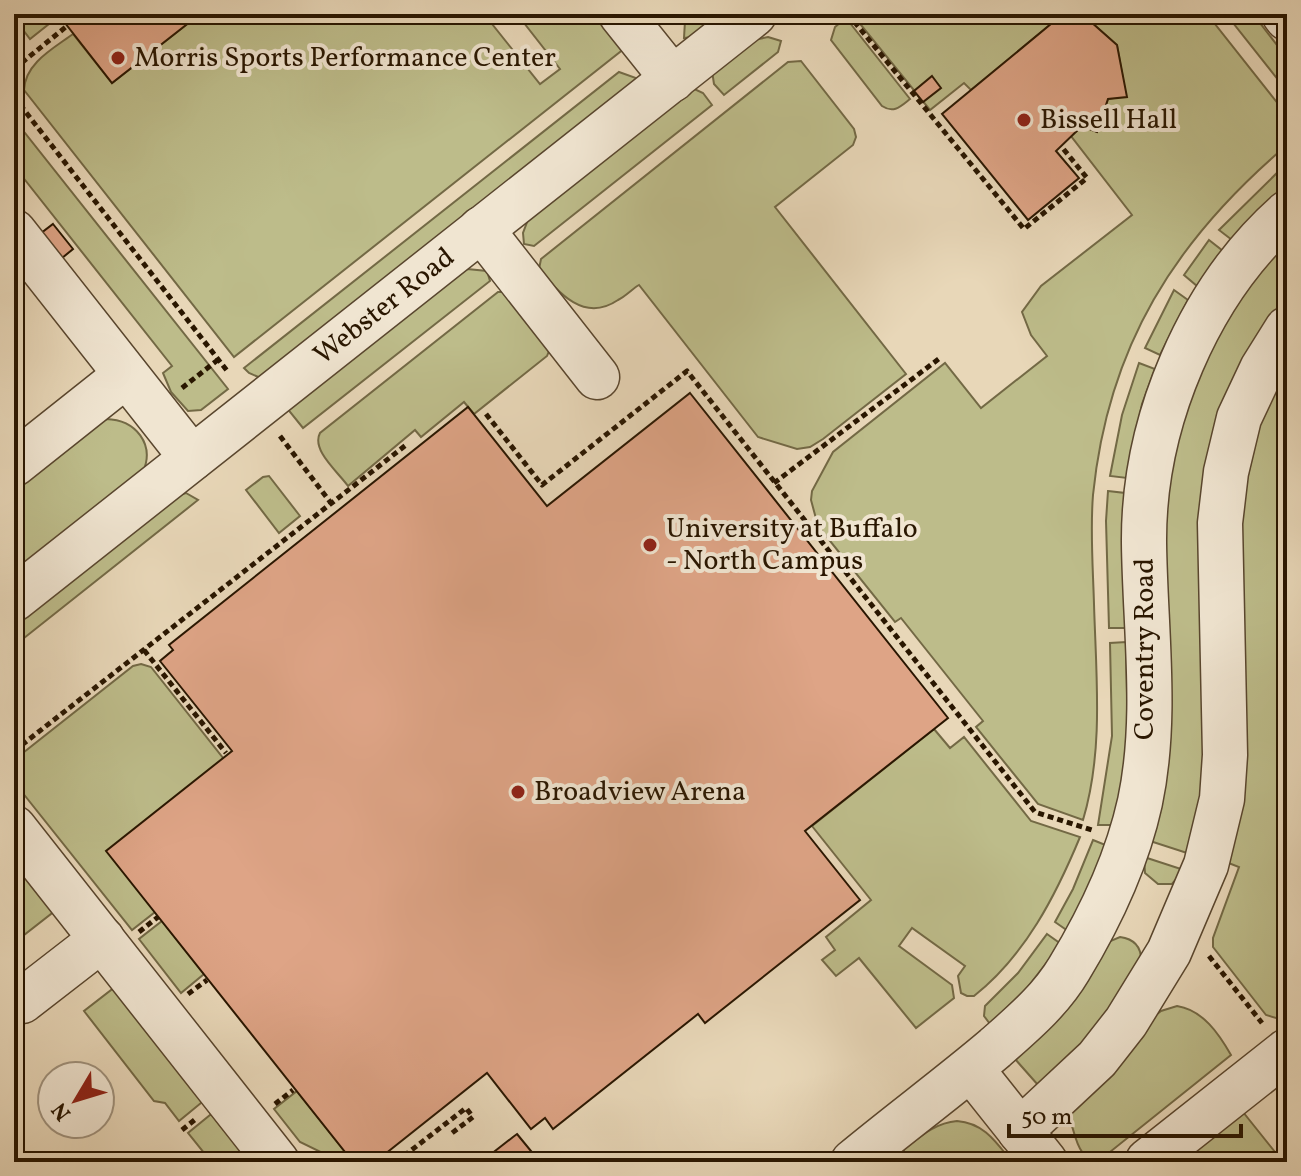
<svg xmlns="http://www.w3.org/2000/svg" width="1301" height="1176" viewBox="0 0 1301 1176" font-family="Vollkorn,serif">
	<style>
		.green { fill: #bdbc8a; stroke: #736945; stroke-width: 2 }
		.building { fill: #dea486; stroke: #291600; stroke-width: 2 }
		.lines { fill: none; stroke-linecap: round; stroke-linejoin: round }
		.minor-casing { stroke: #59462e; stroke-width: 47 }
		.path { stroke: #291600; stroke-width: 5; stroke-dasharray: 6 4; stroke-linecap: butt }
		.minor { stroke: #f0e5d1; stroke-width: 44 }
		.poi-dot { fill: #8f2418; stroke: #f0e5d1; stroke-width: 3 }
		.labels { text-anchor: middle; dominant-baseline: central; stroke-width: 8; stroke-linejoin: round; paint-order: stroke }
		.poi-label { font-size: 28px; fill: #291600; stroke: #f0e5d1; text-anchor: start }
		.street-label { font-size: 28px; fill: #291600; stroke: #f0e5d1 }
	</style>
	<rect width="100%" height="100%" fill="#e8d7b8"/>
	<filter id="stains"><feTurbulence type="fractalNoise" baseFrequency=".0025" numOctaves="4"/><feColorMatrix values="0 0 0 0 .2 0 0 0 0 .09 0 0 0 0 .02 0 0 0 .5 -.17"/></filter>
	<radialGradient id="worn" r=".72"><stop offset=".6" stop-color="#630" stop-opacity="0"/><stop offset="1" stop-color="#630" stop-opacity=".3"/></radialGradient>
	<!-- green -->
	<g class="green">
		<polygon points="14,14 58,14 59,16 30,39 14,18"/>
		<path d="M200,14H484L540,84L560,69L517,14H607L630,44L234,357L24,90C25,63 54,48 73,34L112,83Z"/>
		<polygon points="694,14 727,14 692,37 684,38 685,21"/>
		<polygon points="852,14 1063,14 971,90 964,83 930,110"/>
		<path d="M1082,14H1207L1287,115V145C1175,240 1108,346 1093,495C1090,531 1093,568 1094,604C1096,675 1104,750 1083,820L1038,804L976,727L983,721L901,618L895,622L818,526L811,500L812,491L833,452L945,363L981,408L1047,356L1031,335L1022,312L1041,286L1132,215L1071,136L1082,126L1097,132L1108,99L1126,96L1117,45Z"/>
		<polygon points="1226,14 1253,14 1287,58 1287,91"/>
		<path d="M846,18L910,99C901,106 894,114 882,106L831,40L835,27Z"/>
		<polygon points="768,37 781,41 778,52 724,95 714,84 712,71 754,40"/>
		<path d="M801,61L854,129L856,137L853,145L775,207L906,374L823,439L810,447L797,449L758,437L639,285C632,289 626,296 618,300C584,323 559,293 539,269L541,259L788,62Z"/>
		<polygon points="619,72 636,78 633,86 263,379 249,373 244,368"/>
		<polygon points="690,87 703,93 712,105 534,246 524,244 523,233 529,217"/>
		<polygon points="14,124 21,128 228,389 201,410 188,411 171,392 163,373 172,366 14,166"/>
		<polygon points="1287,163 1287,186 1232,240 1219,230"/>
		<polygon points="1287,237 1287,298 1258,339 1204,776 1198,818 1187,853 1150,841 1165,477 1210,338"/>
		<polygon points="1209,240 1223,251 1197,286 1184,275"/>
		<polygon points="467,269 487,271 490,281 303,428 286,407"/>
		<polygon points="1174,290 1188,300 1160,355 1145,348"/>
		<path d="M498,292H509L549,351L547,356L474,414L464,402L421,437L415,430L348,486C338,472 311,450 320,433Z"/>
		<polygon points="1139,363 1155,369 1142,404 1127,478 1110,476 1122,415"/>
		<polygon points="1287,364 1287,1011 1276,1018 1266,1015 1213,947 1213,938 1239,867 1226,862 1241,561 1242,501 1262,415"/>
		<path d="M106,419C136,420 155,444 143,472L14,576V488L94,423Z"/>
		<polygon points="269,476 300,516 279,533 246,490 263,477"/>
		<polygon points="1108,491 1125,493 1126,628 1109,628 1106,521"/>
		<polygon points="186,493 198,500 14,646 14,622 173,497"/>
		<polygon points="1126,642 1128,748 1114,825 1098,825 1112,736 1110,643"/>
		<polygon points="141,664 151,667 223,758 155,912 132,930 14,782 14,760 133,666"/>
		<path d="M934,729L950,748L964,737L1031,821L1080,837C1056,895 1025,956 974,996H967L961,993L958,976L965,966L912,928L899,946L952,985L954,998L916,1028L859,958L836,976L822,960L835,950L826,937L871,900L812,826Z"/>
		<polygon points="1093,840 1108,846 1068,931 1055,922 1073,889"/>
		<polygon points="14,856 56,910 24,935 14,922"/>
		<polygon points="1144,857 1184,870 1172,884 1158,884 1145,873"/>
		<polygon points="162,921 204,974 181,993 139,939"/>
		<polygon points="1047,934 1061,944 1027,988 990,1024 984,1016 985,1006 1018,973"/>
		<path d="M1120,937C1135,939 1142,948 1141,963L1089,1038L1038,1085L1015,1059L1108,942Z"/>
		<polygon points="115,987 203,1097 201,1103 179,1121 165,1103 154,1101 84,1011"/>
		<path d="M1177,1006C1203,1010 1219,1034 1231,1055L1105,1156C1076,1168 1076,1132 1068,1114L1152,1018L1161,1011Z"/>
		<polygon points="297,1091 353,1162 341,1162 300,1142 274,1109"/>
		<polygon points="1243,1112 1283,1162 1203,1162 1194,1151"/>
		<polygon points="210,1115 218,1115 255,1162 205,1162 205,1154 188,1133"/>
		<path d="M957,1121C984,1123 996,1142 1012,1162L904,1160V1149C921,1136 935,1123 957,1121Z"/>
	</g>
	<!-- building -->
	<g class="building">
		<polygon points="58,14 200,14 112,83"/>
		<polygon points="1063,14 1082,14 1117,45 1127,97 1108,99 1097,132 1082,126 1056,151 1079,178 1028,220 942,114"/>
		<polygon points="932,76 941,88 923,102 914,91"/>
		<polygon points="53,224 73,249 56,263 36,237"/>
		<polygon points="690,393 948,718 805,831 860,900 705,1023 698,1014 553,1129 545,1118 531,1129 487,1073 375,1162 353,1162 106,851 232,751 160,661 173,650 169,645 468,407 547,506"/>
		<polygon points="517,1134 540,1162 481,1162 513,1137"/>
	</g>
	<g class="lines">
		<!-- minor casing -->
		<g class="minor-casing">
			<g id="minor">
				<polyline points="621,14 673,79"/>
				<polyline points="1284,14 1287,18"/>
				<polyline points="481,229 597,377"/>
				<polyline points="14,232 192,458"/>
				<polyline points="14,464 126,375"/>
				<path id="s1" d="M14,599L754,14"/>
				<polyline points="14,828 277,1162"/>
				<polyline points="22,1001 102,939"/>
				<polyline points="971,1069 1045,1162"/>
				<polyline points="1020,1131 1097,1059 1126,1022 1169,952 1206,865 1222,799 1225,755 1220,523 1226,472 1239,418 1262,369 1287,329"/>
				<polyline points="1148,1161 1287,1051"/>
				<path d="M853,1162C900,1123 949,1087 995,1048C1022,1024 1050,1001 1069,969C1100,918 1127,861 1140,802C1158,717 1145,629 1144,543C1143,423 1198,292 1287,213"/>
			</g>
		</g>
		<!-- path -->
		<g class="path">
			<polyline points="848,14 1024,229 1087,178 1061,146"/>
			<polyline points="14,69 67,26"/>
			<polyline points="14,97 228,372"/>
			<polyline points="182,388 219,359"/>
			<polyline points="486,414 542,485 687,371 1035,812 1095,831"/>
			<polyline points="280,436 331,503"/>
			<polyline points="774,483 940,358"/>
			<polyline points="144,650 226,753"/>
			<polyline points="14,751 406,445"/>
			<polyline points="139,932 158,917"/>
			<polyline points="1209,956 1262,1023"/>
			<polyline points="188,994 207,980"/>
			<polyline points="275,1104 293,1090"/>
			<polyline points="182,1130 197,1118"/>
			<polyline points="396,1162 466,1108 473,1117 452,1133"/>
		</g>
		<!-- minor -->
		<use href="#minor" class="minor"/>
	</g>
	<!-- markers -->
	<g class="poi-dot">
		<circle cx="118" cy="58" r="8"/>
		<circle cx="1024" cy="120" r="8"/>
		<circle cx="650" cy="545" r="8"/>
		<circle cx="518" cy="792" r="8"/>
	</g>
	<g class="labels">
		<!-- poi labels -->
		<g class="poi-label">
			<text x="134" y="58">Morris Sports Performance Center</text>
			<text x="1040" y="120">Bissell Hall</text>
			<text x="666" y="529">University at Buffalo<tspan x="666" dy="32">- North Campus</tspan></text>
			<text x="534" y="792">Broadview Arena</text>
		</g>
		<!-- street labels -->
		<g class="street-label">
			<text stroke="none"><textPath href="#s1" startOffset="472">Webster Road</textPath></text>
			<text transform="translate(1145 649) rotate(-90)">Coventry Road</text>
		</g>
	</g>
	<!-- margin -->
	<rect width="1301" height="1176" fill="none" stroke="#e8d7b8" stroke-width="48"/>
	<rect x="16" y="16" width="1269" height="1144" fill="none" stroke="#291600" stroke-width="4"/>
	<rect x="24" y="24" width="1253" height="1128" fill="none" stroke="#291600" stroke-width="2"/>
	<!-- north arrow -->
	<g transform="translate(76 1100) rotate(232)"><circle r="38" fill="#f0e5d1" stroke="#a0927d" stroke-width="2"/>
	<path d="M0-6L14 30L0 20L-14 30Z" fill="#8f2418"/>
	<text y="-12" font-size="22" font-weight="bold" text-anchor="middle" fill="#291600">N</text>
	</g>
	<!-- scale -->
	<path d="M1009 1124v12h232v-12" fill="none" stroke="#291600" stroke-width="4"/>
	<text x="1021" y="1124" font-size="24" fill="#291600" stroke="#f0e5d1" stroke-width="6" paint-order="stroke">50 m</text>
	<rect width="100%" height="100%" filter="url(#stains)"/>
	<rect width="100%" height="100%" fill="url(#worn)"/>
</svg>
